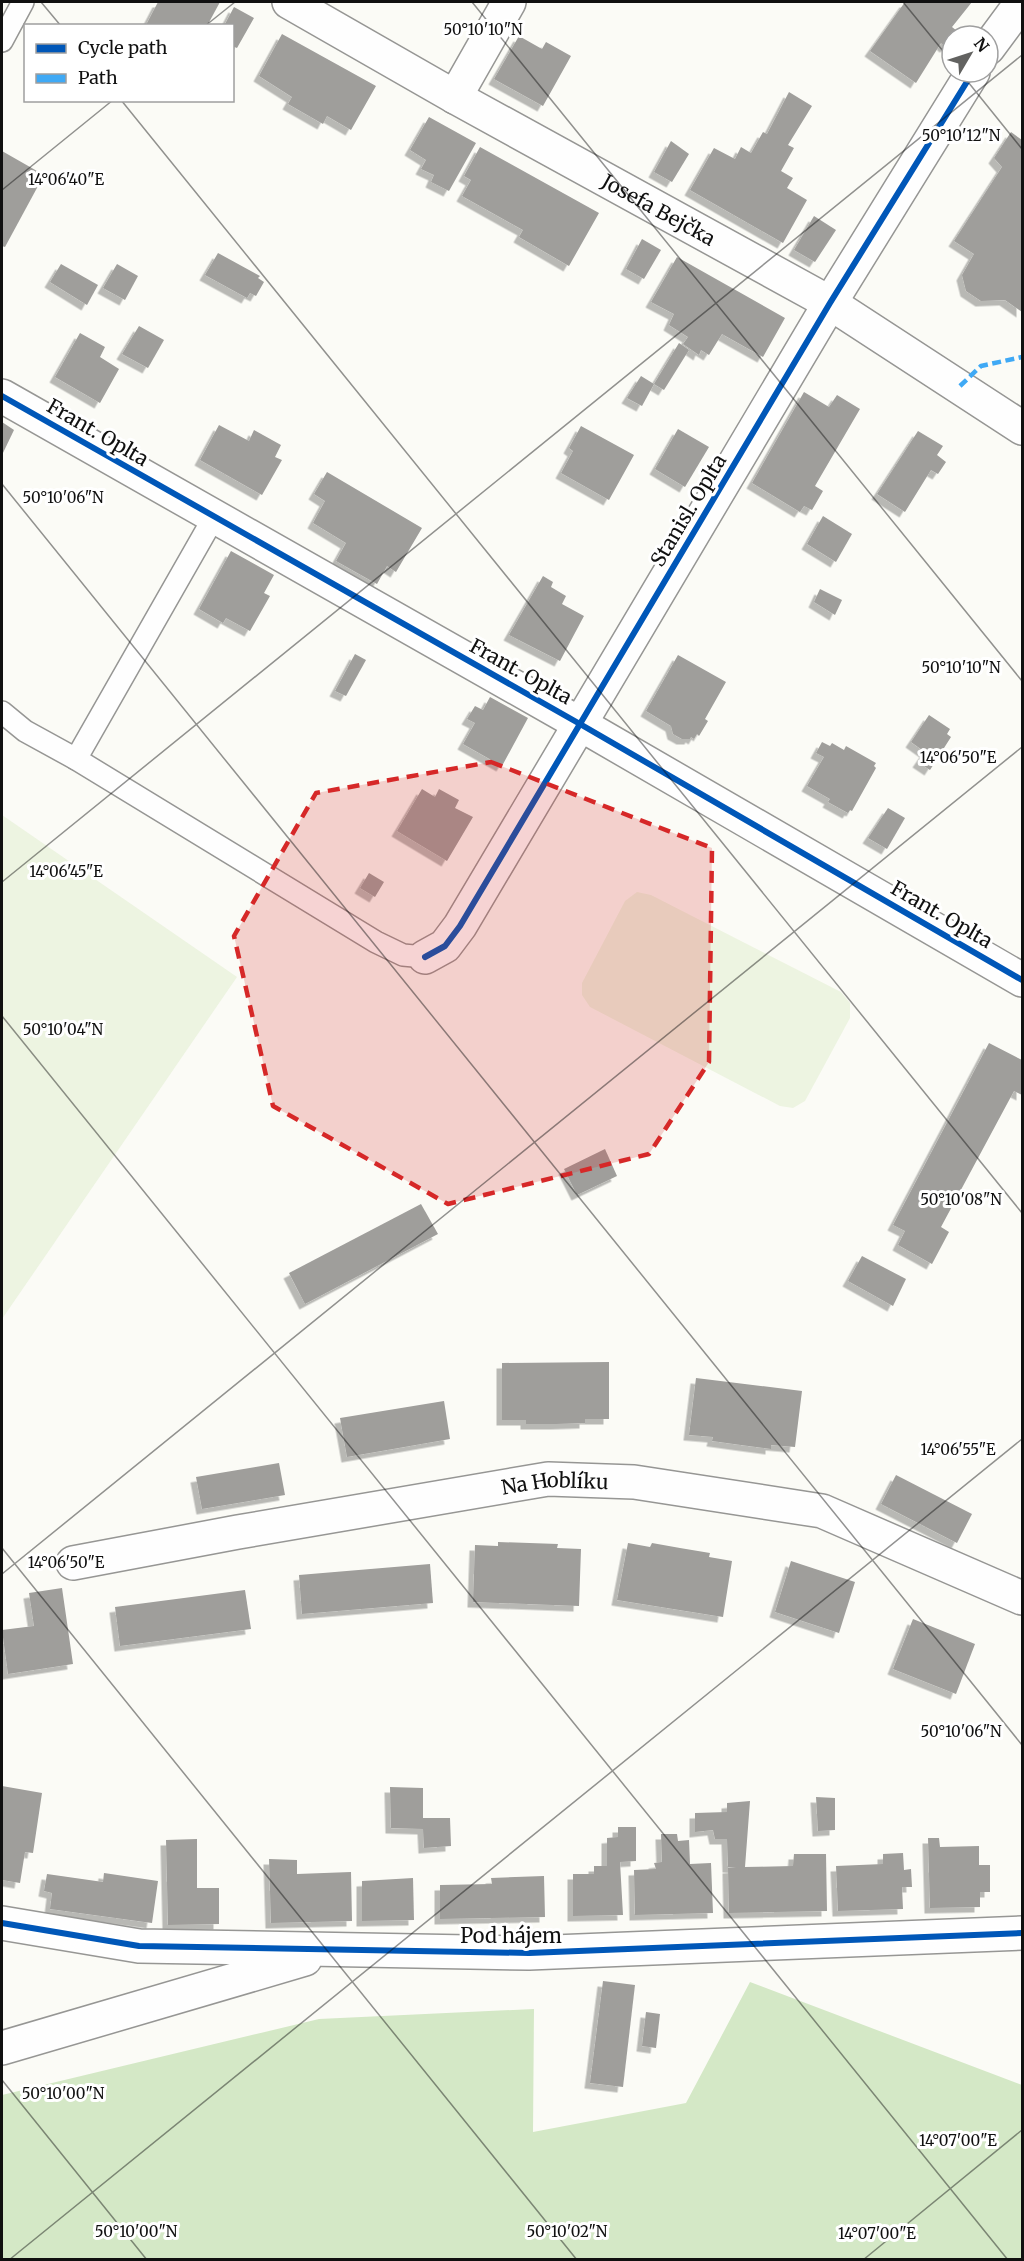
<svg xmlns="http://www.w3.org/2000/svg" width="1024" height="2261" viewBox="0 0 1024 2261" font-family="Merriweather,serif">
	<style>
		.forest { fill: #d4e8c6 }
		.pitch { fill: #edf4e1 }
		.building { fill: #9f9e9b; filter: url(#shadow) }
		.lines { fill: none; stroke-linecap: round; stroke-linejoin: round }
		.lane-casing { stroke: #969694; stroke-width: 24 }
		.street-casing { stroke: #969694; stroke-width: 36 }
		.lane { stroke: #fefefe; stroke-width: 21 }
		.street { stroke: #fefefe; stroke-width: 33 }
		.quiet { stroke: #3fa9f5; stroke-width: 4.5; stroke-dasharray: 9 4.5; stroke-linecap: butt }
		.cycleway-casing { stroke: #fff; stroke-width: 10 }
		.cycleway { stroke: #0057b8; stroke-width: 6 }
		.marked { fill: #d62828; fill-opacity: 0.2; stroke: #d62828; stroke-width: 4.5; stroke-dasharray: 12 8; stroke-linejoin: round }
		.ticks { fill: none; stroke: #101010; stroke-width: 1.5; stroke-opacity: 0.45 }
		.labels { text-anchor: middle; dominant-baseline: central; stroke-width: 6; stroke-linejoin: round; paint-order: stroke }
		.street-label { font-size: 20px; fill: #101010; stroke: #fff }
		.ticks-label { font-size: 15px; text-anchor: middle; fill: #101010; stroke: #fff; stroke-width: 6; stroke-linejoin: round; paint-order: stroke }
	</style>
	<defs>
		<filter id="shadow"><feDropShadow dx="-5.5" dy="5.5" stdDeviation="0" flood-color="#0004"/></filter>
	</defs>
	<rect width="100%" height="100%" fill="#fbfbf6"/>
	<!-- forest -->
	<polygon class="forest" points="750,1982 1022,2085 1022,2259 2,2259 2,2095 319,2019 534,2009 533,2132 686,2103"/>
	<!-- pitch -->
	<g class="pitch">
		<polygon points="2,815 237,977 2,1319"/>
		<polygon points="637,892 651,895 841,992 850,1003 850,1018 805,1101 793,1108 780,1106 590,1007 582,995 582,983 625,901"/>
	</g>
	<!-- building -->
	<g class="building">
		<polygon points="158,2 220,2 207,26 148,26 146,25"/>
		<polygon points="905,2 972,2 952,27 957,31 949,45 945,47 941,43 916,83 870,51"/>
		<polygon points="234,7 254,18 237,48 232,46 232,26 224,26"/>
		<polygon points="282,34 376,86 351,130 327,116 323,124 288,104 292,97 259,76"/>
		<polygon points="519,36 542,49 546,42 571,56 543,106 494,79"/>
		<polygon points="789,92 812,106 788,145 794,148 781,171 793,178 787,188 807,200 783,243 690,190 714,148 735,159 741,147 751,153 763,132 767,134"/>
		<polygon points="429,117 476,143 449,191 431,182 434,175 421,169 426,160 410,150"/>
		<polygon points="1011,132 1022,140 1022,312 1005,300 981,301 966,291 962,275 974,254 954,241 1002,167 994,158"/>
		<polygon points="671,141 689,154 672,182 654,172"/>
		<polygon points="480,147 599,213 569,266 519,237 523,230 462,196 471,180 464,176"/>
		<polygon points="2,151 44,175 5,247 2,246"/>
		<polygon points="814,216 836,230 815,262 794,250"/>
		<polygon points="642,239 661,250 644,279 626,269"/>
		<polygon points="218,253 260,276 258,278 264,282 256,296 250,293 247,298 205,275"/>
		<polygon points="677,257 785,318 763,357 722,334 709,355 701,350 699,355 683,344 688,337 669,325 674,314 651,302"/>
		<polygon points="61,264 98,285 87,305 50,282"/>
		<polygon points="117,264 138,276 125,300 103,288"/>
		<polygon points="139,326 164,340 148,368 122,354"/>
		<polygon points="80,333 105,347 100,357 119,369 100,403 55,377"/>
		<polygon points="679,343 689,350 664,390 654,384"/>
		<polygon points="641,376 654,384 642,406 627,398"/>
		<polygon points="804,392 829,407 837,395 860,409 815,486 823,491 812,510 804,506 800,512 752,483"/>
		<polygon points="2,422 14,430 2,455"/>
		<polygon points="219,425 249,441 254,430 281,445 275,457 282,460 262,495 200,460"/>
		<polygon points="581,426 634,455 609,500 561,473 573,451 569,448"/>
		<polygon points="678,429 709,447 685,487 655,469"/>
		<polygon points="918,431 943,446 937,455 946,462 938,474 931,470 905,512 877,494"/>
		<polygon points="327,472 422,528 396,572 387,566 377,584 336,561 346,543 313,523 325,501 314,494"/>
		<polygon points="823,516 852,534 836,562 807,544"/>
		<polygon points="231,551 274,575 264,593 270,596 250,631 226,618 223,623 199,609"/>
		<polygon points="543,576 553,582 551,587 566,596 562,604 584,616 560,661 509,635"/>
		<polygon points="820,589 842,600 835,615 814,602"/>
		<polygon points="355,654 366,660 346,696 335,691"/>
		<polygon points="678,655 726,682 705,719 708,721 699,736 697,734 694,739 691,737 690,739 682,739 673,734 671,726 646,711"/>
		<polygon points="490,697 528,718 502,766 463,744 475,723 467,719 475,706 483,710"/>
		<polygon points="929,715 950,729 947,734 951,737 930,770 918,762 925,752 911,742"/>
		<polygon points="822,742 830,746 832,743 844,750 846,746 876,763 874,766 876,768 852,811 850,810 848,813 828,802 830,799 807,786 824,757 816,753"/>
		<polygon points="422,789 435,797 439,789 459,800 455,808 473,817 447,861 397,831"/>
		<polygon points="888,808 905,818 887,849 868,838"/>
		<polygon points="369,873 384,882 375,897 360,888"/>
		<polygon points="989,1043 1022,1060 1022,1095 1014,1091 941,1227 949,1232 932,1264 898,1245 905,1231 893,1225"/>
		<polygon points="605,1149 617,1176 577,1195 564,1169"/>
		<polygon points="421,1204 438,1234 305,1304 289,1273"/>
		<polygon points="862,1256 906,1279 893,1306 848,1281"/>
		<polygon points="609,1362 609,1419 585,1419 585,1423 556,1424 526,1424 526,1420 502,1420 502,1363"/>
		<polygon points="696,1378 802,1391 795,1447 771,1445 771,1449 741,1445 712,1441 713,1437 689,1435"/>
		<polygon points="444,1401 450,1439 347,1457 340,1418"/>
		<polygon points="279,1463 285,1495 202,1509 196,1477"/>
		<polygon points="896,1475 972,1514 957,1543 881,1504"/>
		<polygon points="498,1542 558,1544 557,1548 581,1549 579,1606 473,1602 475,1545 498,1546"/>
		<polygon points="628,1543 650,1547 652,1543 680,1548 710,1553 709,1557 732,1561 723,1617 617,1600"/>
		<polygon points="791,1561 855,1582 839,1633 775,1612"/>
		<polygon points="430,1564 433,1603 302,1614 299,1575"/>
		<polygon points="62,1588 73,1664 8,1674 2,1630 34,1626 29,1593"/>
		<polygon points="245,1590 251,1629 120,1646 115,1607"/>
		<polygon points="913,1619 975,1644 956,1694 893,1669"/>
		<polygon points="2,1786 42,1793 33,1853 25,1852 20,1883 2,1880"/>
		<polygon points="390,1787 423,1788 423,1818 450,1818 451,1846 424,1848 423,1829 391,1828"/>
		<polygon points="816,1797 835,1798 835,1830 818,1831"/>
		<polygon points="750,1801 745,1867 793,1866 794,1854 826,1854 827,1911 729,1913 728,1868 736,1867 728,1867 727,1839 715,1839 713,1830 695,1832 695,1813 727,1812 727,1803"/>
		<polygon points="618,1827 636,1827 636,1861 620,1862 623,1915 573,1916 573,1874 594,1874 594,1866 607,1866 607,1838 618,1837"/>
		<polygon points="661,1834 677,1834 678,1841 689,1840 690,1864 711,1863 713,1913 635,1915 634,1870 656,1869 654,1863 662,1862"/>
		<polygon points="928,1838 939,1838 940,1847 979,1846 979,1865 990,1865 990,1892 980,1892 980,1907 930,1908"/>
		<polygon points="197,1839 197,1888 219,1888 219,1924 168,1925 166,1840"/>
		<polygon points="903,1853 904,1870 911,1869 912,1887 902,1887 903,1909 838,1911 836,1866 883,1864 883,1854"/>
		<polygon points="269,1859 297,1860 297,1874 351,1872 352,1921 271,1923"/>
		<polygon points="104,1873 158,1881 152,1923 50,1909 52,1893 44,1891 47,1874 103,1882"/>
		<polygon points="544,1876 545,1917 440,1919 440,1885 492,1884 491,1878"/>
		<polygon points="413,1878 414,1920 362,1921 362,1881"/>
		<polygon points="603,1981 635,1985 623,2087 590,2083"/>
		<polygon points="646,2012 660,2014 656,2048 642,2046"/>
	</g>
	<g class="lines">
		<!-- lane casing -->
		<g class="lane-casing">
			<g id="lane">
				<polyline points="2,41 23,2"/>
				<polyline points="2,712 25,731 76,759 376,942 403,955 425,957"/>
				<polyline points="76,759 214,517"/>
			</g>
		</g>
		<!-- street casing -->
		<g class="street-casing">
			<g id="street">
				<path id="s1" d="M289,2L455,97L830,303L1022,428"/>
				<polyline points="988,48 1022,2"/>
				<polyline points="455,97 509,2"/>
				<polyline points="2,396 580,724 1022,980"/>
				<polyline points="425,957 445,946 460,926 830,303 973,72"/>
				<path id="s2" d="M73,1563L238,1532L548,1479L634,1482L822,1511L1022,1598"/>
				<polyline points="2,1923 139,1946 529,1953 1022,1933"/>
				<polyline points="2,2048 305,1959"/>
			</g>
		</g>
		<!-- lane -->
		<use href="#lane" class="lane"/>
		<!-- street -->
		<use href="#street" class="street"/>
		<!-- quiet -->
		<polyline class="quiet" points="960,386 981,366 1022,357"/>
		<!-- cycleway casing -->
		<g class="cycleway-casing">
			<g id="cycleway">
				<polyline points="2,396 580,724 1022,980"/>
				<polyline points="425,957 445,946 460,926 830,303 973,72"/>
				<polyline points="2,1923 139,1946 529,1953 1022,1933"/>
			</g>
		</g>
		<!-- cycleway -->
		<use href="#cycleway" class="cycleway"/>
	</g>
	<!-- marked area -->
	<path class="marked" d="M491,762L712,848L709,1062L649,1154L448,1204L273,1106L234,936L316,793Z"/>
	<!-- ticks -->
	<path class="ticks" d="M41,2L61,26M472,2L1022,681M903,2L952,62M205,26L235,2M960,72L1022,149M121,100L1022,1213M2,190L113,100M2,484L1022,1745M2,882L1022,55M2,1016L1008,2260M2,1548L577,2260M2,1574L1022,747M2,2080L147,2260M9,2260L1022,1439M863,2260L1022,2130"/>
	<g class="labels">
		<!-- street labels -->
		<g class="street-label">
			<text stroke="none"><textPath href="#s1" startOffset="424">Josefa Bejčka</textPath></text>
			<text transform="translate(98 432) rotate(30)">Frant. Oplta</text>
			<text transform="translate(688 510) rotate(-59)">Stanisl. Oplta</text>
			<text transform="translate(521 671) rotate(29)">Frant. Oplta</text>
			<text transform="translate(942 914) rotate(30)">Frant. Oplta</text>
			<text stroke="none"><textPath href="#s2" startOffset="489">Na Hoblíku</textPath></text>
			<text x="511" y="1935">Pod hájem</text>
		</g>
	</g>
	<g class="ticks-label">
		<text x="483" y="35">50°10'10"N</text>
		<text x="961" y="141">50°10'12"N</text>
		<text x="66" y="185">14°06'40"E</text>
		<text x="63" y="503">50°10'06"N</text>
		<text x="961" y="673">50°10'10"N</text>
		<text x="958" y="763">14°06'50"E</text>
		<text x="66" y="877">14°06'45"E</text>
		<text x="63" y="1035">50°10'04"N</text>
		<text x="961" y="1205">50°10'08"N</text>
		<text x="958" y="1455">14°06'55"E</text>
		<text x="66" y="1568">14°06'50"E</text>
		<text x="961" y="1737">50°10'06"N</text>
		<text x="63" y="2099">50°10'00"N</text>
		<text x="958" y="2146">14°07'00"E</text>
		<text x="136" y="2237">50°10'00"N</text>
		<text x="567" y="2237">50°10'02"N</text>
		<text x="877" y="2239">14°07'00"E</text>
	</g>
	<!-- border -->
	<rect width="1024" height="2261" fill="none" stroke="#101010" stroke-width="6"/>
	<!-- legend -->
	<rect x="24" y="24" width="210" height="78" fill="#ffffff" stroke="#9f9f9f" stroke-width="1.5"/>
	<rect x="36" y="44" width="30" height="9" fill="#0057b8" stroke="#9f9f9f" stroke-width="1.5"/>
	<text x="78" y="54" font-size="18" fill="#101010">Cycle path</text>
	<rect x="36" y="74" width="30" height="9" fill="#3fa9f5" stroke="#9f9f9f" stroke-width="1.5"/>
	<text x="78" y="84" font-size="18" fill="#101010">Path</text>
	<!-- north arrow -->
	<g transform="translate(970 54) rotate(51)"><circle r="28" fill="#ffffff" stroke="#9f9f9f" stroke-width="1.5"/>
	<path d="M0-4.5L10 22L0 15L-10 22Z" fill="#626260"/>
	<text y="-9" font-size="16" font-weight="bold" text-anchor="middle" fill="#101010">N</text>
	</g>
</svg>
